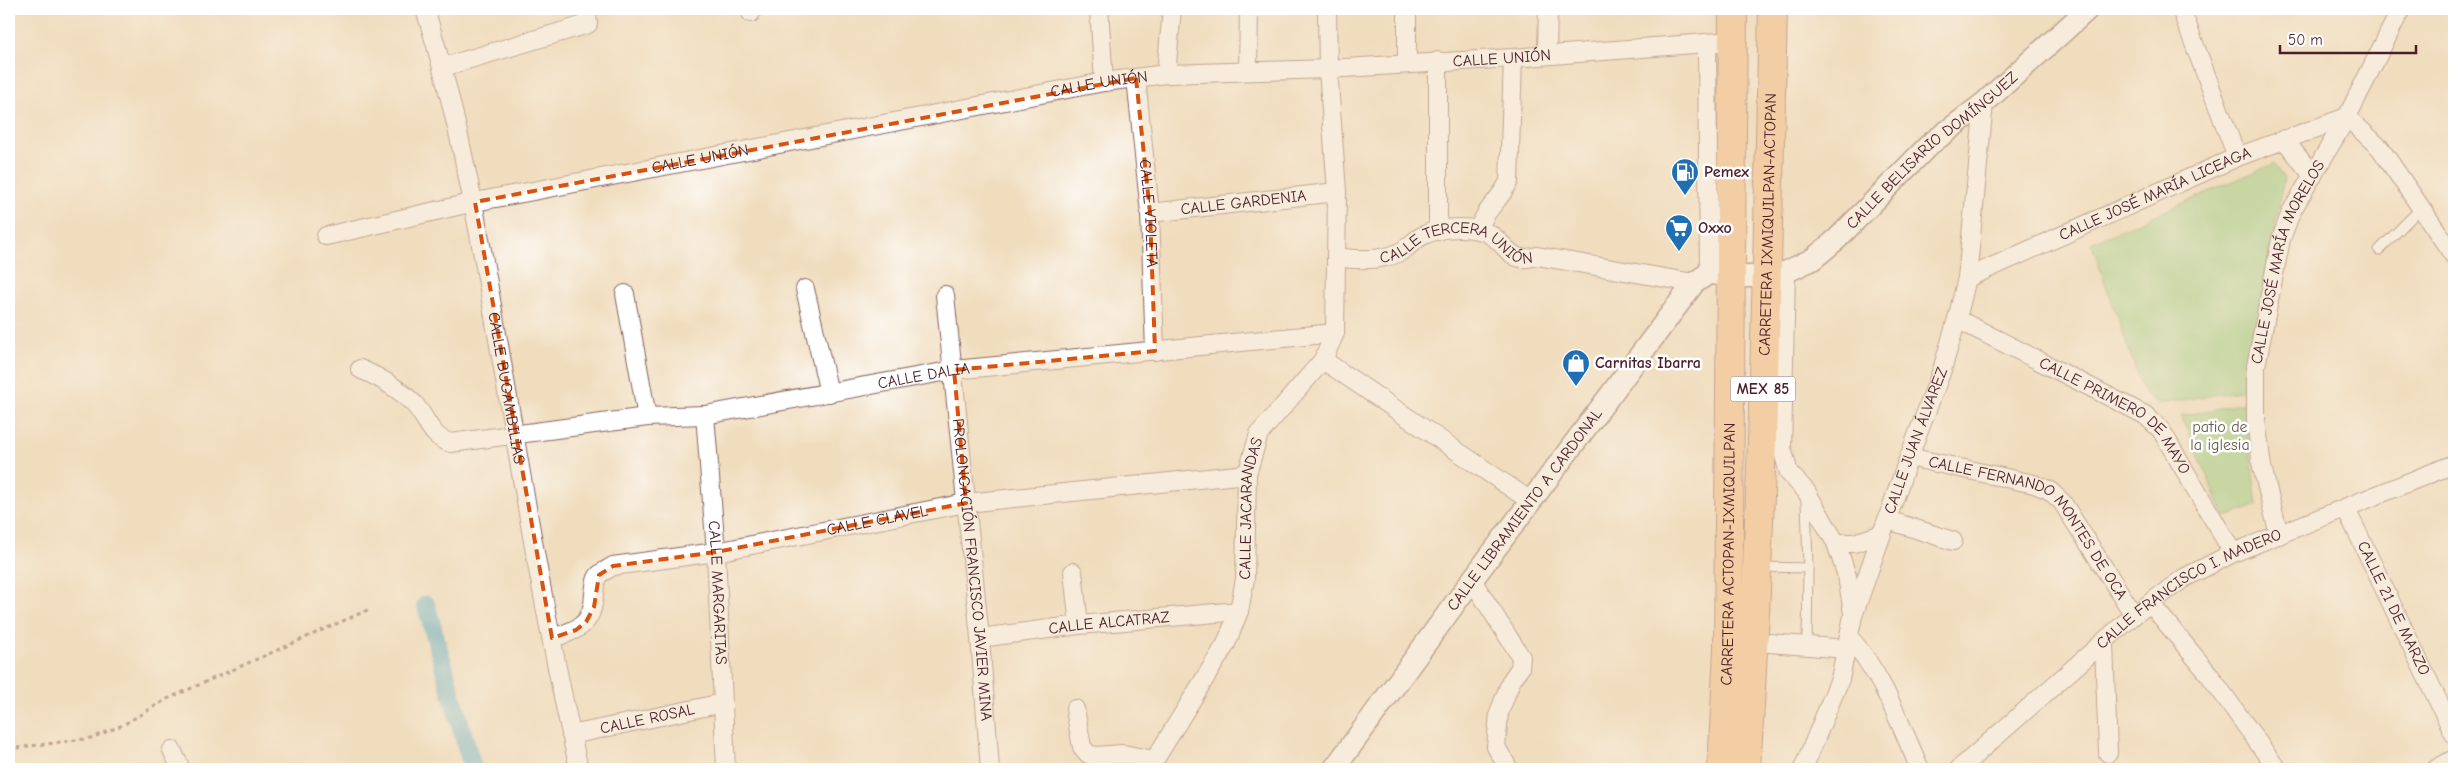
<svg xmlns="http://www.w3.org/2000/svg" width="2463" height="778" viewBox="0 0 2463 778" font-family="'Comic Neue',sans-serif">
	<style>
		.green { fill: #96cf83; stroke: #707757 }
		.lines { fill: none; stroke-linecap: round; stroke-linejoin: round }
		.canal { stroke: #4aa7c8; stroke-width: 19 }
		.service-casing { stroke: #84625e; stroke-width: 11 }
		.minor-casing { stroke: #84625e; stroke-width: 20 }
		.tertiary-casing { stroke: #84625e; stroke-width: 24 }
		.primary-casing { stroke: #84625e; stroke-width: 30 }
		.path { stroke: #84625e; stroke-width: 3; stroke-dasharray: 4 4; stroke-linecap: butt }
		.service { stroke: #fff; stroke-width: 9 }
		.minor { stroke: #fff; stroke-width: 18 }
		.tertiary { stroke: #fff; stroke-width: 21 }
		.primary { stroke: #f7bd88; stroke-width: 28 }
		.marked { fill: none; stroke: #d8530f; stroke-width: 4; stroke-dasharray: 10 6; stroke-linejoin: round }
		.labels { text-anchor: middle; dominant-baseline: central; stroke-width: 5; stroke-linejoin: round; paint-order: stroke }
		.shield { fill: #fff; stroke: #80626b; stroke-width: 1 }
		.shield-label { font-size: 15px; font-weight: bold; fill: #4a1f2b }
		.street-label { font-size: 16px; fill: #4a1f2b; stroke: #fff }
		.poi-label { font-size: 16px; font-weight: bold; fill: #4a1f2b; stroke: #fff; text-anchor: start }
		.park-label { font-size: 16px; fill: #655d4a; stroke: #fff }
	</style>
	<rect width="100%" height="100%" fill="#fff"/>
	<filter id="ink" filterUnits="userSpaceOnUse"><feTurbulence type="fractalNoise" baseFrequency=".02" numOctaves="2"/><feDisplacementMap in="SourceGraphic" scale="10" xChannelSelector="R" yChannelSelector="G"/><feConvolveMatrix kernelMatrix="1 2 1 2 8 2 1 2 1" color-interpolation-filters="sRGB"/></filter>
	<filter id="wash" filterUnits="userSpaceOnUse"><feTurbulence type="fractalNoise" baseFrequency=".0096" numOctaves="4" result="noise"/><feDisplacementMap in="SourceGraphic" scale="20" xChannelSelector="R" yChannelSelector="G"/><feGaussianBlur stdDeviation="1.12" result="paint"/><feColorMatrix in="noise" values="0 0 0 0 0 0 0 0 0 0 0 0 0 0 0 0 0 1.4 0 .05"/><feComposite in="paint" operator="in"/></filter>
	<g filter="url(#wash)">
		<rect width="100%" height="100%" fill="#f0ddbe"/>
		<!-- green -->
		<g class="green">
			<polygon points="2273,164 2284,178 2244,390 2159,404 2144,393 2091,243"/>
			<polygon points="2244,403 2257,506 2225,517 2181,416"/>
		</g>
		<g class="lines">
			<!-- canal -->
			<polyline class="canal" points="426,605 473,769"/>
		</g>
	</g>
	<g filter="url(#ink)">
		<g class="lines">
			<!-- service casing -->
			<g class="service-casing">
				<g id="service">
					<polyline points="2379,250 2421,208"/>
					<polyline points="1760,567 1808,568 1806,499"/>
					<polyline points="1807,646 1808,568"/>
				</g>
			</g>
			<!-- minor casing -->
			<g class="minor-casing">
				<g id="minor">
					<path id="s1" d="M425,9C460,121 480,236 500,351C524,491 547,631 579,769"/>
					<polyline points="749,9 751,13"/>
					<polyline points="1099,9 1104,82"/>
					<polyline points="2181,9 2237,157"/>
					<polyline points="1707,44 1709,273"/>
					<polyline points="1547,54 1548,9"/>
					<polyline points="1407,62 1407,9"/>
					<polyline points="443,67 588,24 586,9"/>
					<polyline points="1248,70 1249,9"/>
					<polyline points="1166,74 1172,9"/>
					<path id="s2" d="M1136,78L1150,213L1155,351"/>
					<polyline points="2284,139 2313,176"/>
					<path id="s3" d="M1150,213L1337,192"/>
					<path d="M1479,230C1484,209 1501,200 1509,181L1513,58"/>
					<polyline points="1438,231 1438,61"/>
					<path id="s4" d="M326,236L475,202L1104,82L1166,74L1328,69L1513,58L1732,41"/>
					<path id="s5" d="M1336,257C1356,260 1381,262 1400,252C1408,248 1414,240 1422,236C1436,228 1462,226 1478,230C1501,234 1506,257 1522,258C1527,259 1533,257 1537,256L1694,283"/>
					<polyline points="1786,272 1782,448 1789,473 1806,491 1836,543 1847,576 1853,613"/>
					<path id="s6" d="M1967,278L2237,157L2347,117L2380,148L2454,256"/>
					<polyline points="805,289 829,393"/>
					<polyline points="625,294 647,417"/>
					<path id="s7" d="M945,295L980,638L990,769"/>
					<path id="s8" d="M1957,319L2145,415L2161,430L2233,553"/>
					<polyline points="1323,360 1532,502"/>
					<path id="s9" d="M360,369C381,378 399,388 415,405C428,420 430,437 451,443L647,417L705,415L954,370L1335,333"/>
					<path id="s10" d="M705,415L716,552L726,769"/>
					<path id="s11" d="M1909,457L2034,484L2049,490L2062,502L2134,615"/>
					<path id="s12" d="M2346,509L2454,734"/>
					<polyline points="1888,520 1953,541"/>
					<path id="s13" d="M2279,535L2262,467L2256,420V366L2281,239L2291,212L2347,117L2401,9"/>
					<polyline points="1836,543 1854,543 1882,534"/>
					<polyline points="1073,572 1079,625"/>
					<polyline points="1472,580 1521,657 1520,668 1511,681 1499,713 1496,747 1509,769"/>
					<polyline points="2150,603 2208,673 2277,769"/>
					<path id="s14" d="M552,638C579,630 593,624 594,594C595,588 595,579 599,575C603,571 609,569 613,566L716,552L966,503L1247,474"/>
					<path id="s15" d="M980,638L1079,625L1239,611"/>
					<path d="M1850,638C1883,676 1900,724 1920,769"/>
					<polyline points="1755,642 1848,649"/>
					<polyline points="2104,644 2108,753"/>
					<polyline points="1075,709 1082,747 1088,754 1096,756 1123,754 1154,760"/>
					<path id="s16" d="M571,735L723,703"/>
					<polyline points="172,750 181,769"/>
					<path id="s17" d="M1149,769L1226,644L1239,611L1245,579L1247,474L1259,434L1323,360L1335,333L1337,192L1328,69L1327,9"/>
					<path id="s18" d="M1803,769L1840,679L1853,616L1909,457L1942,370L1957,319L1967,278L1984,103"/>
					<path id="s19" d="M1959,769L2134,615L2184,578L2233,553L2454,464"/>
					<polyline points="2436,769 2454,759"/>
				</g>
			</g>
			<!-- tertiary casing -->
			<g class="tertiary-casing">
				<g id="tertiary">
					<path id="s20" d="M1334,769L1472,580L1694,283L1709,273L1732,277L1767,276L1786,272L1813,259L1837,239L1929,145L1984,103L2088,9"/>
				</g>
			</g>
			<!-- primary casing -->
			<g class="primary-casing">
				<g id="primary">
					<path id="s21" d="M1722,769L1728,649L1733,9"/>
					<path id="s22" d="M1746,769C1763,516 1767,262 1773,9"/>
				</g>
			</g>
			<!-- path -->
			<g class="path">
				<polyline points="1012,9 1022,9"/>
				<polyline points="9,749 91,738 123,725 167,699 370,609"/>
			</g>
			<!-- service -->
			<use href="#service" class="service"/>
			<!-- minor -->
			<use href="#minor" class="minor"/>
			<!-- tertiary -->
			<use href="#tertiary" class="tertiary"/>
			<!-- primary -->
			<use href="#primary" class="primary"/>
		</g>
	</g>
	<!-- marked area -->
	<path d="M0 0H2463V778H0ZM1136,78L1150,213L1155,351L954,370L966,503L716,552L613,566L599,575L594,607L586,622L576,630L552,638L475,202Z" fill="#f0ddbe" fill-opacity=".55" fill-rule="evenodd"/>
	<path class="marked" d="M1136,78L1150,213L1155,351L954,370L966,503L716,552L613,566L599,575L594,607L586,622L576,630L552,638L475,202Z"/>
	<!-- icons -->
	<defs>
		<g id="fuel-pin" transform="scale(1.4375)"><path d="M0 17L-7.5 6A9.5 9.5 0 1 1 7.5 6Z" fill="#1f6fb2" stroke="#fff"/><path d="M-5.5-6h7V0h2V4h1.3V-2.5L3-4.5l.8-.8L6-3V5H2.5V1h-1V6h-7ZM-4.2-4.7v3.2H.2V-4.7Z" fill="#fff"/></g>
		<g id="supermarket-pin" transform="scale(1.4375)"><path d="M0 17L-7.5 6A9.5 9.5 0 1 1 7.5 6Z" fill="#1f6fb2" stroke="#fff"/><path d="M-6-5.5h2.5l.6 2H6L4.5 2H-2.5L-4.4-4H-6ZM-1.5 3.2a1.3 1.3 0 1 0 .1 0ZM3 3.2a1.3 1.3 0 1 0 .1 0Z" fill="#fff"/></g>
		<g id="shop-pin" transform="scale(1.4375)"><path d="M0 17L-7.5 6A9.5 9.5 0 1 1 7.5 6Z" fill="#1f6fb2" stroke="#fff"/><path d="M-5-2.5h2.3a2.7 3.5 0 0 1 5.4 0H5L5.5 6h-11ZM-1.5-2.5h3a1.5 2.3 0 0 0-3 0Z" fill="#fff"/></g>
	</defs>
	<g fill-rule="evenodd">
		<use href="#fuel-pin" x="1685" y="172"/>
		<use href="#supermarket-pin" x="1679" y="228"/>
		<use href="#shop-pin" x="1576" y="363"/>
	</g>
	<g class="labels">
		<!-- shield labels -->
		<rect class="shield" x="1730.5" y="376.5" width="65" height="25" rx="4"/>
		<g class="shield-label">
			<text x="1763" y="389">MEX 85</text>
		</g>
		<!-- street labels -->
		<g class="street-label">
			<text stroke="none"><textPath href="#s4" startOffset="1192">CALLE UNIÓN</textPath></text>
			<text stroke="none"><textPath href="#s4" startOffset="788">CALLE UNIÓN</textPath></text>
			<text stroke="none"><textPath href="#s20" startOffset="892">CALLE BELISARIO DOMÍNGUEZ</textPath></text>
			<text stroke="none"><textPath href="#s4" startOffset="382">CALLE UNIÓN</textPath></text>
			<text stroke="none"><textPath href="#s6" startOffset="206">CALLE JOSÉ MARÍA LICEAGA</textPath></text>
			<text stroke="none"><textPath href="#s3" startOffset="94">CALLE GARDENIA</textPath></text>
			<text stroke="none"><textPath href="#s2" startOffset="136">CALLE VIOLETA</textPath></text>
			<text stroke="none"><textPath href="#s22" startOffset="545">CARRETERA IXMIQUILPAN-ACTOPAN</textPath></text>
			<text stroke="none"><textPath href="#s5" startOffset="129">CALLE TERCERA UNIÓN</textPath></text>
			<text stroke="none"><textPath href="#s13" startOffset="281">CALLE JOSÉ MARÍA MORELOS</textPath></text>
			<text stroke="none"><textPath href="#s9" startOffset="598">CALLE DALIA</textPath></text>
			<text stroke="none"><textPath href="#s1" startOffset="388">CALLE BUGAMBILIAS</textPath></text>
			<text stroke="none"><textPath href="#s8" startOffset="188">CALLE PRIMERO DE MAYO</textPath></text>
			<text stroke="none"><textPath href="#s18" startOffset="348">CALLE JUAN ÁLVAREZ</textPath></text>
			<text stroke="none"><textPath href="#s17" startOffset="286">CALLE JACARANDAS</textPath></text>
			<text stroke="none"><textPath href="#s20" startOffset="322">CALLE LIBRAMIENTO A CARDONAL</textPath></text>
			<text stroke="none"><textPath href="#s14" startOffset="372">CALLE CLAVEL</textPath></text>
			<text stroke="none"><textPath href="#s11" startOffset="148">CALLE FERNANDO MONTES DE OCA</textPath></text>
			<text stroke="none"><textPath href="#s21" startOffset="215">CARRETERA ACTOPAN-IXMIQUILPAN</textPath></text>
			<text stroke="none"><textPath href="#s7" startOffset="276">PROLONGACIÓN FRANCISCO JAVIER MINA</textPath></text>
			<text stroke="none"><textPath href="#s10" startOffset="178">CALLE MARGARITAS</textPath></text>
			<text stroke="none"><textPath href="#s19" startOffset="294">CALLE FRANCISCO I. MADERO</textPath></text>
			<text stroke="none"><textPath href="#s12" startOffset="110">CALLE 21 DE MARZO</textPath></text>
			<text stroke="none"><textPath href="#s15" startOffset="130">CALLE ALCATRAZ</textPath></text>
			<text stroke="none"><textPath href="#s16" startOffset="78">CALLE ROSAL</textPath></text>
		</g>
		<!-- poi labels -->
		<g class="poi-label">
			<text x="1704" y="172">Pemex</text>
			<text x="1698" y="228">Oxxo</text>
			<text x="1595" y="363">Carnitas Ibarra</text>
		</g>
		<!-- park labels -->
		<g class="park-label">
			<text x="2220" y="427">patio de<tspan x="2220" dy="18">la iglesia</tspan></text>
		</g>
	</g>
	<!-- margin -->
	<rect width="2463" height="778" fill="none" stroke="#fff" stroke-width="30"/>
	<!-- scale -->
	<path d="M2280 45v8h136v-8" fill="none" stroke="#4a1f2b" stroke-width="2.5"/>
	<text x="2288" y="45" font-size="15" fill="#4a1f2b" stroke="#ffffff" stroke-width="4" paint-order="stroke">50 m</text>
</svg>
